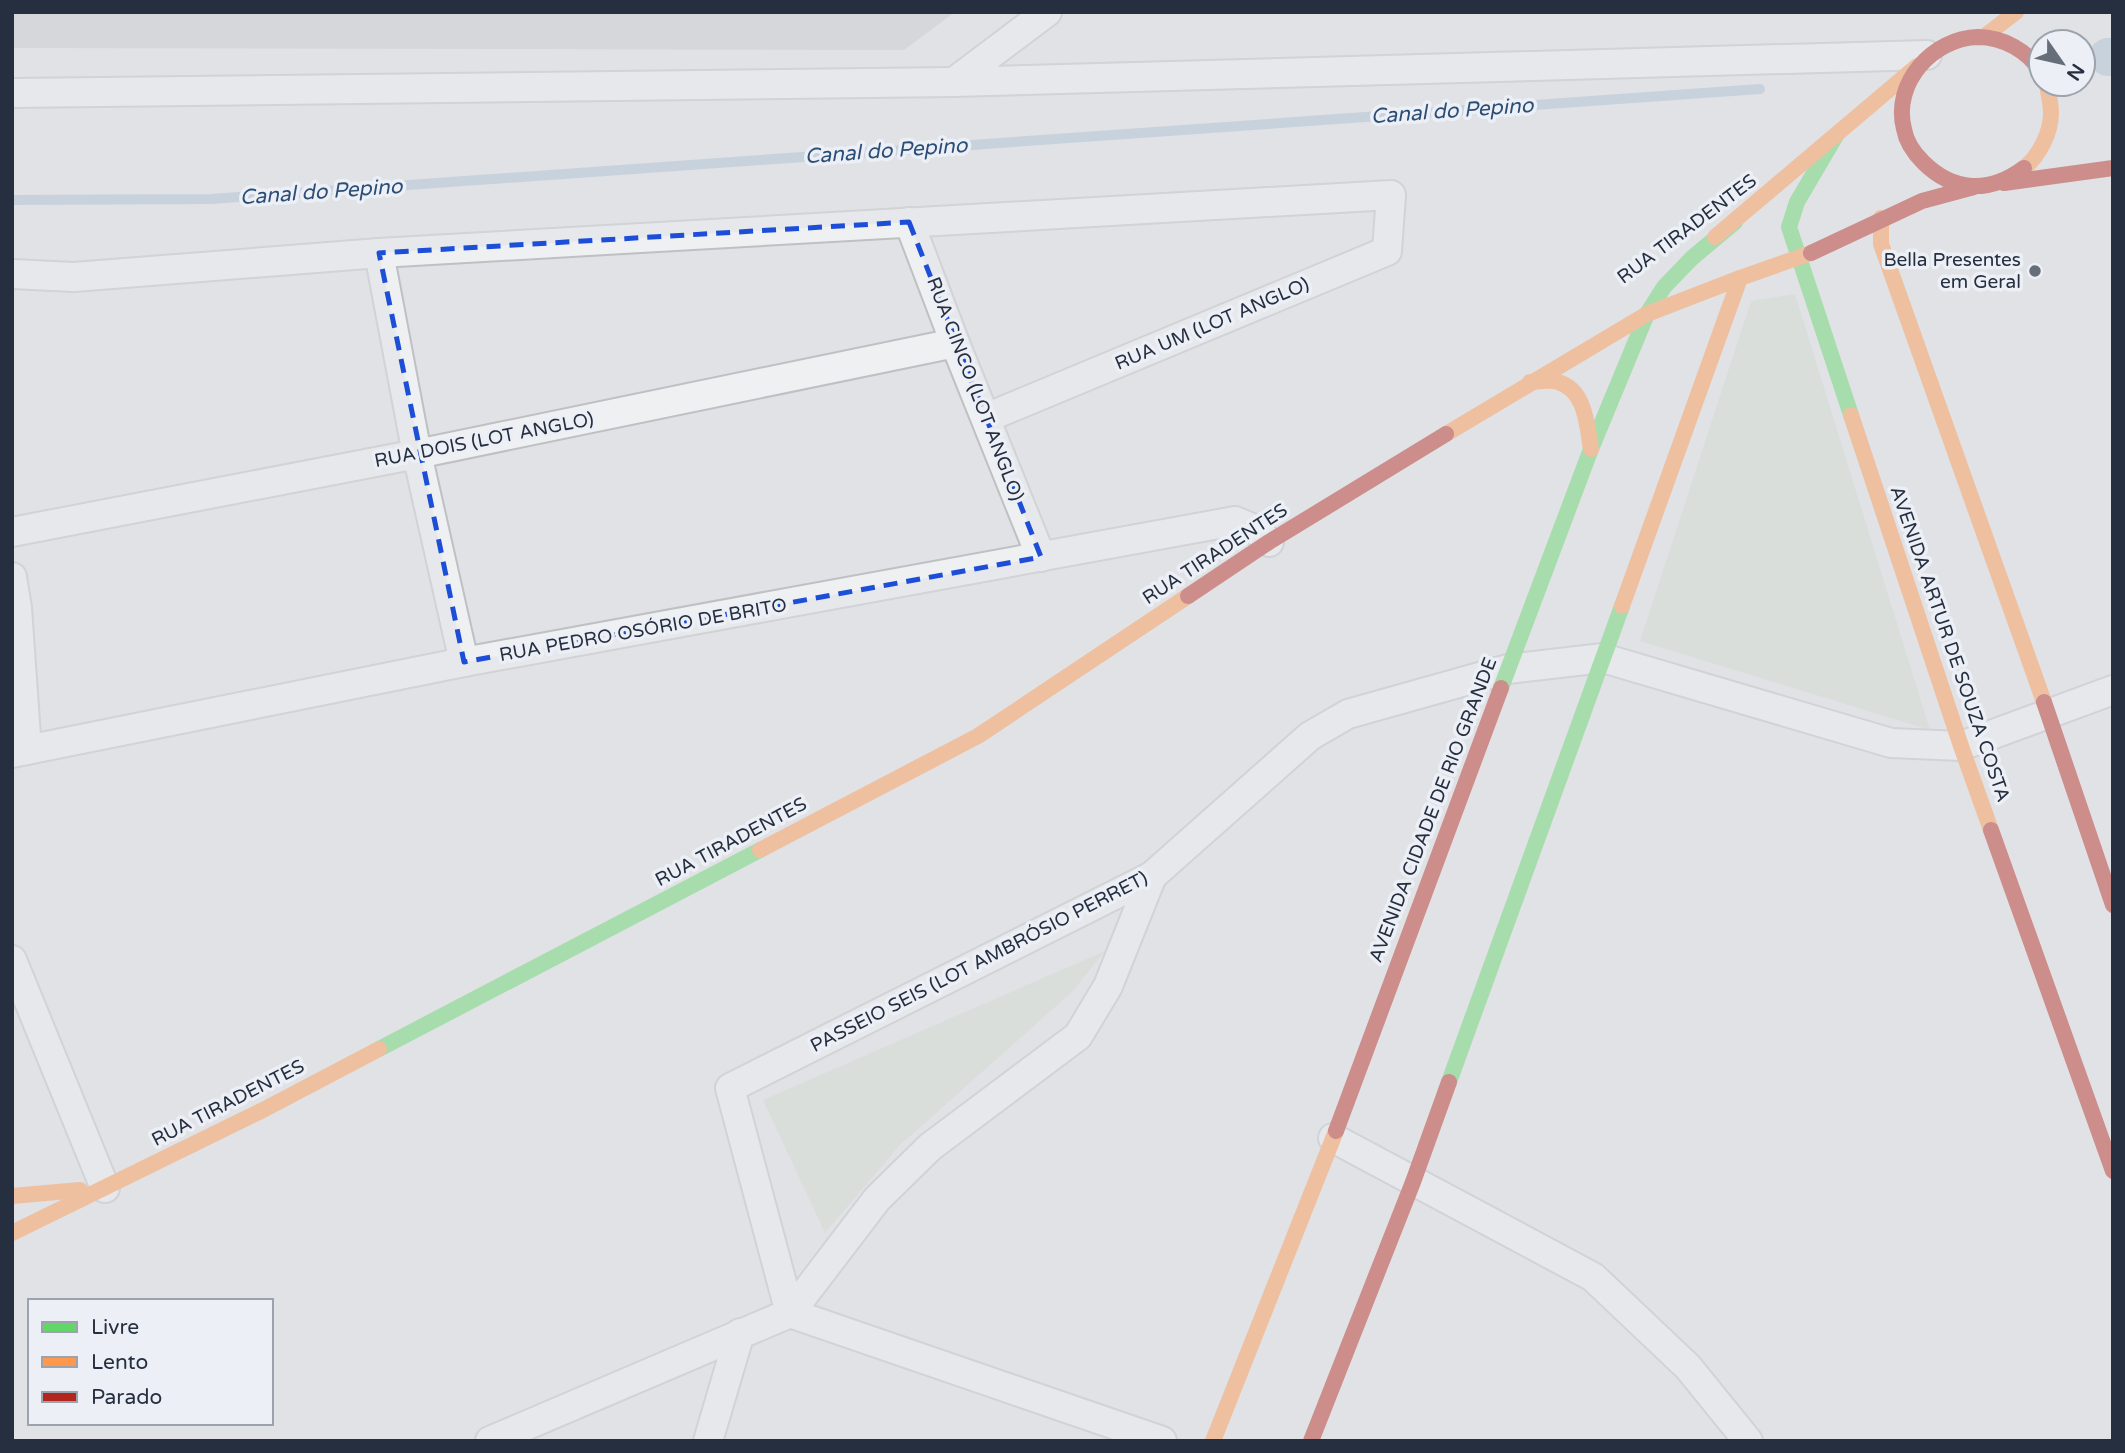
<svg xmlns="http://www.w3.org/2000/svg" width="2125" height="1453" viewBox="0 0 2125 1453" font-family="'Varela Round',sans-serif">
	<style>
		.green { fill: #d0d9cf }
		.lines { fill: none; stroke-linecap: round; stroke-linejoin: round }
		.stream { stroke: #acbed3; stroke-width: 10 }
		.canal { stroke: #acbed3; stroke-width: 38 }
		.building { fill: #c8cacd }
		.street-casing { stroke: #bec0c3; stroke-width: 32 }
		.street { stroke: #eff0f2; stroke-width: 28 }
		.fast { stroke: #63d668; stroke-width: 16 }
		.slow { stroke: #ff974d; stroke-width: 16 }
		.jam { stroke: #b3261e; stroke-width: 16 }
		.marked { fill: none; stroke: #1d4ed8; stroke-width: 5; stroke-dasharray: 14 9; stroke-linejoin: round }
		.poi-dot { fill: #666e79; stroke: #ecf0f6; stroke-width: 2.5 }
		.labels { text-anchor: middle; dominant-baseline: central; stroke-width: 7; stroke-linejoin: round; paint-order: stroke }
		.street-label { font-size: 19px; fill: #252f3f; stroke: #ecf0f6 }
		.poi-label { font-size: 19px; fill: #252f3f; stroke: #ecf0f6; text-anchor: end }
		.water-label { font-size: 21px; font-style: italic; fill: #2c4e76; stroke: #ecf0f6 }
	</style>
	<rect width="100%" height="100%" fill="#e0e2e5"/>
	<!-- green -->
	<g class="green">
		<polygon points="1795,294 1930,730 1640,641 1751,301"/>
		<polygon points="1105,951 1073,991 899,1146 825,1233 763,1100"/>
	</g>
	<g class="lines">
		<!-- stream -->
		<polyline class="stream" points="12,200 211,199 1760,89"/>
		<!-- canal -->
		<polyline class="canal" points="2108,57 2113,57"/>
	</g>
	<!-- building -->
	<polygon class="building" points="12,12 955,12 904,50 12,48"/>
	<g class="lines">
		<!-- street casing -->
		<g class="street-casing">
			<g id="street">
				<polyline points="954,82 1047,12"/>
				<polyline points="12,93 954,82 1927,55"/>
				<polyline points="909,222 955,343 1041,557"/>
				<polyline points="379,253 417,454 464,662"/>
				<polyline points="12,274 74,277 379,253 1391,195 1387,251 986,418"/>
				<polyline points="12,532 417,454 955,343"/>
				<polyline points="12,577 17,608 27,750"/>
				<polyline points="12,753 464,662 1235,521 1254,529 1269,542"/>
				<polyline points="12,960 105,1188"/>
				<polyline points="1333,1138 1593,1277 1688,1367 1748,1441"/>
				<polyline points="790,1313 730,1088 1152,876 1310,736 1348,714 1508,669 1603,658 1891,743 1961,746 2113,690"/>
				<polyline points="790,1313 1162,1441"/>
				<polyline points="490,1441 790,1313 877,1199 930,1147 1078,1036 1108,986 1152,876"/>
				<polyline points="708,1441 740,1333"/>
			</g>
		</g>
		<!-- street -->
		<use href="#street" class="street"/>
		<!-- fast -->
		<g class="fast">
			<polyline points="1837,134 1797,202 1789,227 1851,415"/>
			<polyline points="1501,688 1591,449 1647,314 1664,287 1692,258 1735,222"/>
			<polyline points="379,1049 760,850"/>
			<polyline points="1449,1082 1622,606"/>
		</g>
		<!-- slow -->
		<g class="slow">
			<polyline points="1985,36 2016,12"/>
			<path d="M2024,168C2039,156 2051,133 2051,113C2051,103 2048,93 2047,84"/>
			<polyline points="1881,218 1881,244 2044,702"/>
			<polyline points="1715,237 1917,66"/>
			<path d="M1530,382C1539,382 1549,379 1558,382C1586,390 1587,426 1591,449"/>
			<polyline points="1851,415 1961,746 1991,830"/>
			<polyline points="1446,434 1647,314 1740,278 1811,253"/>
			<polyline points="1622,606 1740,278"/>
			<polyline points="760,850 978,736 1188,596"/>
			<polyline points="12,1196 80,1190"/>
			<polyline points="12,1233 263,1110 379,1049"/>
			<polyline points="1213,1441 1336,1131"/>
		</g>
		<!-- jam -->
		<g class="jam">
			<path d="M2024,168C1989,194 1953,192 1923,162C1914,153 1906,141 1904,129C1892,83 1933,38 1978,37C2003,37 2028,51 2041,72"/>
			<polyline points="2004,183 2113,168"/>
			<polyline points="1811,253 1922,201 1974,187"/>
			<polyline points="1188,596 1269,542 1446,434"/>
			<polyline points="2044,702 2113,905"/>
			<polyline points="1991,830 2113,1171"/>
			<polyline points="1336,1131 1501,688"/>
			<polyline points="1311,1441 1413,1182 1449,1082"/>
		</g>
	</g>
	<!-- marked area -->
	<path d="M0 0H2125V1453H0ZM909,222L1041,557L464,662L379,253Z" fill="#e0e2e5" fill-opacity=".55" fill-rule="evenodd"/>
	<path class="marked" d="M909,222L1041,557L464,662L379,253Z"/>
	<!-- markers -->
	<circle class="poi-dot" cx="2035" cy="271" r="7"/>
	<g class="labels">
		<!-- street labels -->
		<g class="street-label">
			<text transform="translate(1687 229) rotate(-37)">RUA TIRADENTES</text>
			<text transform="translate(1212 324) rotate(-23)">RUA UM (LOT ANGLO)</text>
			<text transform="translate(975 389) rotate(69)">RUA CINCO (LOT ANGLO)</text>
			<text transform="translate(484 440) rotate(-11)">RUA DOIS (LOT ANGLO)</text>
			<text transform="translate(1215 554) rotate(-33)">RUA TIRADENTES</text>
			<text transform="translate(643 630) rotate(-10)">RUA PEDRO OSÓRIO DE BRITO</text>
			<text transform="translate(1950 644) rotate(71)">AVENIDA ARTUR DE SOUZA COSTA</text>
			<text transform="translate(1433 810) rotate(-69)">AVENIDA CIDADE DE RIO GRANDE</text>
			<text transform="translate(731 842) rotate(-28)">RUA TIRADENTES</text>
			<text transform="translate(979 962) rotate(-27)">PASSEIO SEIS (LOT AMBRÓSIO PERRET)</text>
			<text transform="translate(228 1103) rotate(-27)">RUA TIRADENTES</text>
		</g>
		<!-- poi labels -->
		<g class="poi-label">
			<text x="2021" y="260">Bella Presentes<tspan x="2021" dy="22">em Geral</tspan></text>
		</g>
		<!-- water labels -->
		<g class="water-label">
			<text transform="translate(1452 111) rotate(-4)">Canal do Pepino</text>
			<text transform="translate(886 151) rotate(-4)">Canal do Pepino</text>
			<text transform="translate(321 192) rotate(-4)">Canal do Pepino</text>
		</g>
	</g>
	<!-- border -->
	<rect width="2125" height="1453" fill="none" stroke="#252f3f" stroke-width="28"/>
	<!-- legend -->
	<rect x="28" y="1299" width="245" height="126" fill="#ecf0f6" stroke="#9ca3ad" stroke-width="2"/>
	<rect x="42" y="1322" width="35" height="10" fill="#63d668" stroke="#9ca3ad" stroke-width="2"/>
	<text x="91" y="1334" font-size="21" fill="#252f3f">Livre</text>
	<rect x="42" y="1357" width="35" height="10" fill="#ff974d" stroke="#9ca3ad" stroke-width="2"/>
	<text x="91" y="1369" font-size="21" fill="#252f3f">Lento</text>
	<rect x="42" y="1392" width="35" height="10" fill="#b3261e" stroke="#9ca3ad" stroke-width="2"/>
	<text x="91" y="1404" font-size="21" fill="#252f3f">Parado</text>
	<!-- north arrow -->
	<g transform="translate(2062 63) rotate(124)"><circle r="33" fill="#ecf0f6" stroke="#9ca3ad" stroke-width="2"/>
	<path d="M0-5L12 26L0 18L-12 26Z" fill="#666e79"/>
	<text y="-10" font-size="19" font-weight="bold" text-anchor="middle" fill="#252f3f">N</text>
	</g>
</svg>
